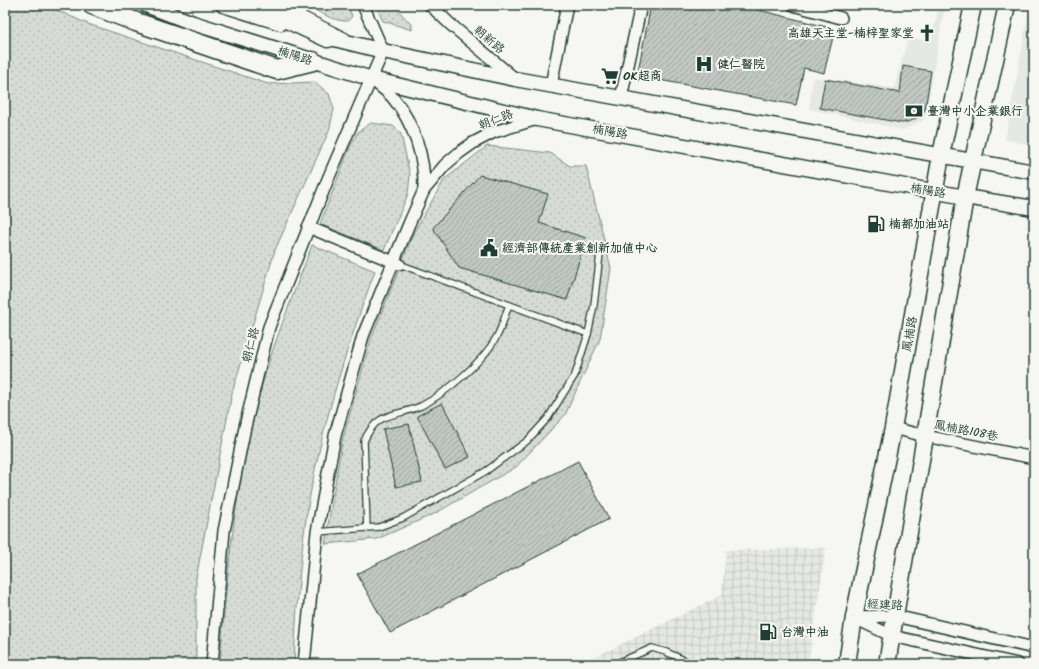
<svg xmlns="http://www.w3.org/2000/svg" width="1039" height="669" viewBox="0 0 1039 669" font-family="Kalam,'LXGW WenKai TC',sans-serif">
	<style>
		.built { fill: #e6e8e4 }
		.industrial { fill: url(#industrial-grid) }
		.grass { fill: url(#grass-dots); stroke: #7a8c85 }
		.building { fill: url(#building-hatch); stroke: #1f3d34 }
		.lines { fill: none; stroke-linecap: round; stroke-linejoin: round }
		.service-casing { stroke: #1f3d34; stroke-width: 8 }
		.minor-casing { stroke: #1f3d34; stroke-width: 14 }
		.tertiary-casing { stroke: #1f3d34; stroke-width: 17 }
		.secondary-casing { stroke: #1f3d34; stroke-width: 19 }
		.primary-casing { stroke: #1f3d34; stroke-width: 21 }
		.service { stroke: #f6f6f2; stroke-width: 5.5 }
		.minor { stroke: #f6f6f2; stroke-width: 11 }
		.tertiary { stroke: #f6f6f2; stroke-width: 14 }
		.secondary { stroke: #f6f6f2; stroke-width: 16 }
		.primary { stroke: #f6f6f2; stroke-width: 18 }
		.labels { text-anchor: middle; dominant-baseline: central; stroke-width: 4; stroke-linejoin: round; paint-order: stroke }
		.poi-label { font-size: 12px; font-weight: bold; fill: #1f3d34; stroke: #f6f6f2; text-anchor: start }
		.street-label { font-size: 12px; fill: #1f3d34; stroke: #f6f6f2 }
	</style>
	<defs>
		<pattern id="industrial-grid" width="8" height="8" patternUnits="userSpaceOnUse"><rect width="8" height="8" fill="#e6e8e4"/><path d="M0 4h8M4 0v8" fill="none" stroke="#c5c8c4"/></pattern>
		<pattern id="grass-dots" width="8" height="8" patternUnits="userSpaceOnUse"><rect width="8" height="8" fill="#d6dbd6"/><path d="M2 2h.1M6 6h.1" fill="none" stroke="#b7bdb8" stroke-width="1.8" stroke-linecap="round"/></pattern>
		<pattern id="building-hatch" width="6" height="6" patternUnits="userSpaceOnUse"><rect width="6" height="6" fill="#c1c8c3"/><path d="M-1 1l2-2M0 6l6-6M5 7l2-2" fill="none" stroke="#9ca49f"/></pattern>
	</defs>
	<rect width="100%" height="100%" fill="#f6f6f2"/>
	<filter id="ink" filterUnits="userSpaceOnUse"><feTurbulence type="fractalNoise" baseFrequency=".025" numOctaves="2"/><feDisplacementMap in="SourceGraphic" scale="8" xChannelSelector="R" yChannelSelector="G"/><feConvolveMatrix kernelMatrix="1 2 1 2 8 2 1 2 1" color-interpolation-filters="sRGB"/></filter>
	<g filter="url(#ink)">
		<!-- built -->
		<g class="built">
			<polygon points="939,5 945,5 925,119 903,130 809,109 813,77 894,88 908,38 931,40"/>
			<polygon points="1030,5 1034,5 1034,145 1005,140"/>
		</g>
		<!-- industrial -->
		<polygon class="industrial" points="826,548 808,664 703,664 681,654 677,664 581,664 722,595 726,550"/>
		<!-- grass -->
		<g class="grass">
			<polygon points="5,5 45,5 88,24 268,84 315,82 329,94 334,109 329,131 275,250 232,393 196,578 196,664 5,664"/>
			<path d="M307,5H347L352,16L348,21C335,22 318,12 307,5Z"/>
			<polygon points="375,5 393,5 412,25 412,30 383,21"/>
			<polygon points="371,123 393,126 401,134 410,175 408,194 384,250 320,224 350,147 358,132"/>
			<polygon points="487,146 550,153 570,166 586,166 611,268 600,339 565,415 516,467 434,514 377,539 325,544 342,442 371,339 414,232 444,180"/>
			<path d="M312,245L375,271C345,352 319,434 306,519C299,567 296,616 294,664H220C227,570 236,477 262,385C275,338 295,291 312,245Z"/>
		</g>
		<!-- building -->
		<g class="building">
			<polygon points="651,5 756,5 755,9 835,29 824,73 804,68 796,105 637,76"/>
			<polygon points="903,66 931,71 925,110 920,116 911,121 902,123 820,108 825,79 900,93"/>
			<polygon points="480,175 548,194 539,223 586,238 567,300 459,268 433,228"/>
			<polygon points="442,403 470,457 445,469 417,416"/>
			<polygon points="409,424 422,482 396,487 383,429"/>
			<polygon points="578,461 609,519 390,633 357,574"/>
		</g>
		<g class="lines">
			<!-- service casing -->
			<g class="service-casing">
				<g id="service">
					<polyline points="284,5 346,36"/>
					<polyline points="399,264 588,334"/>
					<path d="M367,527L364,441C378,410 393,418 421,406C445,394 484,361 497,336C502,327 505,315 509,305"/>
					<polyline points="317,532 379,527 403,518 486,471 527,441 548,418 575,375 588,334 594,305 600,254"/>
					<polyline points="615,664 652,648 666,652 693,664"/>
				</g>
			</g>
			<!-- minor casing -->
			<g class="minor-casing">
				<g id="minor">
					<polyline points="430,5 450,24 514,78"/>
					<polyline points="793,5 841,18"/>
					<path d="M372,79C379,86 387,91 393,98C414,123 425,158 424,190"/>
					<polyline points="551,85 567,5"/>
					<polyline points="621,98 641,5"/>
					<polyline points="308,227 399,264"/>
					<polyline points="893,428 925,436 1034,458"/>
					<polyline points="854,617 895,616 1034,648"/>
					<polyline points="857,619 892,636 1018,664"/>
					<polyline points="212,664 224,531 245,427 269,327 328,179 383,51 363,5"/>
					<polyline points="304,664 317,532 335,436 363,336 409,224 424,190 445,165 459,153 473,143 494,132 537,119"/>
				</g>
			</g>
			<!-- tertiary casing -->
			<g class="tertiary-casing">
				<g id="tertiary">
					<polyline points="146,5 193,23 372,79 537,119 965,197 1034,208"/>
					<polyline points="223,5 281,23"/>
					<polyline points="318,35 383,51 515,79 1034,172"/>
				</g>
			</g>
			<!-- secondary casing -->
			<g class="secondary-casing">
				<g id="secondary">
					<polyline points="847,664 854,617 893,428 941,155 973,5"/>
					<polyline points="887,664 965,197 1007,5"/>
				</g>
			</g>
			<!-- primary casing -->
			<g class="primary-casing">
				<g id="primary">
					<polyline points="92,5 136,22 277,70 313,61"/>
					<polyline points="257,5 328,38"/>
				</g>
			</g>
			<!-- service -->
			<use href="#service" class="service"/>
			<!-- minor -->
			<use href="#minor" class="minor"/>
			<!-- tertiary -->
			<use href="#tertiary" class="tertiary"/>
			<!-- secondary -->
			<use href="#secondary" class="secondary"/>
			<!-- primary -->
			<use href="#primary" class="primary"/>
		</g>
	</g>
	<!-- icons -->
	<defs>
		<g id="church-bare" transform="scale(1.38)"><path d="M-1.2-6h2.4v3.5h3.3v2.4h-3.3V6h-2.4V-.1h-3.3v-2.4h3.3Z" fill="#1f3d34" stroke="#f6f6f2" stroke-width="2.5" paint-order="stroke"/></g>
		<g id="hospital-bare" transform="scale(1.38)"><path d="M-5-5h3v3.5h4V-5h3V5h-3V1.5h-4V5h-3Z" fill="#1f3d34" stroke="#f6f6f2" stroke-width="2.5" paint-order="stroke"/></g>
		<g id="supermarket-bare" transform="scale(1.38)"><path d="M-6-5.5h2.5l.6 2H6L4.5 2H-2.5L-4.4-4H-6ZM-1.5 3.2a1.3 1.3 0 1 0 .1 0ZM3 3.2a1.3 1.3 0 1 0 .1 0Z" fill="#1f3d34" stroke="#f6f6f2" stroke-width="2.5" paint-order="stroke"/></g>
		<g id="bank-bare" transform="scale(1.38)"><path d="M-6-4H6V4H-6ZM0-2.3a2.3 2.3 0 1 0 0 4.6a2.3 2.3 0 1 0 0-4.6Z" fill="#1f3d34" stroke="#f6f6f2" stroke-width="2.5" paint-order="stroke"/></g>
		<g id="fuel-bare" transform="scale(1.38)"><path d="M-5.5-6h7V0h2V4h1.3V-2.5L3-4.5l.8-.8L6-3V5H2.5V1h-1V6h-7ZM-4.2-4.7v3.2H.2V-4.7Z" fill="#1f3d34" stroke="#f6f6f2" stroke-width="2.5" paint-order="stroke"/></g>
		<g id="civic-bare" transform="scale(1.38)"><path d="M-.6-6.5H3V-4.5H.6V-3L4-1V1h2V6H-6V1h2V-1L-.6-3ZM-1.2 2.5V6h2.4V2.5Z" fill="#1f3d34" stroke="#f6f6f2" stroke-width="2.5" paint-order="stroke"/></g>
	</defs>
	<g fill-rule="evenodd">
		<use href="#church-bare" x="927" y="33"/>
		<use href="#hospital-bare" x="704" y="64"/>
		<use href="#supermarket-bare" x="610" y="76"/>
		<use href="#bank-bare" x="914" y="111"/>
		<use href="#fuel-bare" x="876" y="224"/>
		<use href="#civic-bare" x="489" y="248"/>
		<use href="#fuel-bare" x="768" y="632"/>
	</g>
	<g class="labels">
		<!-- poi labels -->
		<g class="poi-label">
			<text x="914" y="33" text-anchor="end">高雄天主堂-楠梓聖家堂</text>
			<text x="717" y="64">健仁醫院</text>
			<text x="623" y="76">OK超商</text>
			<text x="927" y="111">臺灣中小企業銀行</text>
			<text x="889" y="224">楠都加油站</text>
			<text x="502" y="248">經濟部傳統產業創新加值中心</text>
			<text x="781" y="632">台灣中油</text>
		</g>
		<!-- street labels -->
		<g class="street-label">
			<text transform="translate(489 40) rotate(40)">朝新路</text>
			<text transform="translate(295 56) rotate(18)">楠陽路</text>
			<text transform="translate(496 120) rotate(-21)">朝仁路</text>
			<text transform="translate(610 132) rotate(10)">楠陽路</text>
			<text transform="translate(928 191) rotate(10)">楠陽路</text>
			<text transform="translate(910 334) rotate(-80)">鳳楠路</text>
			<text transform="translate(251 345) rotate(-76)">朝仁路</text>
			<text transform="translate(966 431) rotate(11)">鳳楠路108巷</text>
			<text transform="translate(885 605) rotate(3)">經建路</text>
		</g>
	</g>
	<!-- margin -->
	<rect width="1039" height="669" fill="none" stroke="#f6f6f2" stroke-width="20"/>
	<rect x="10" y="10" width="1019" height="649" fill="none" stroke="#1f3d34" stroke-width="1.5" filter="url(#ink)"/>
</svg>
